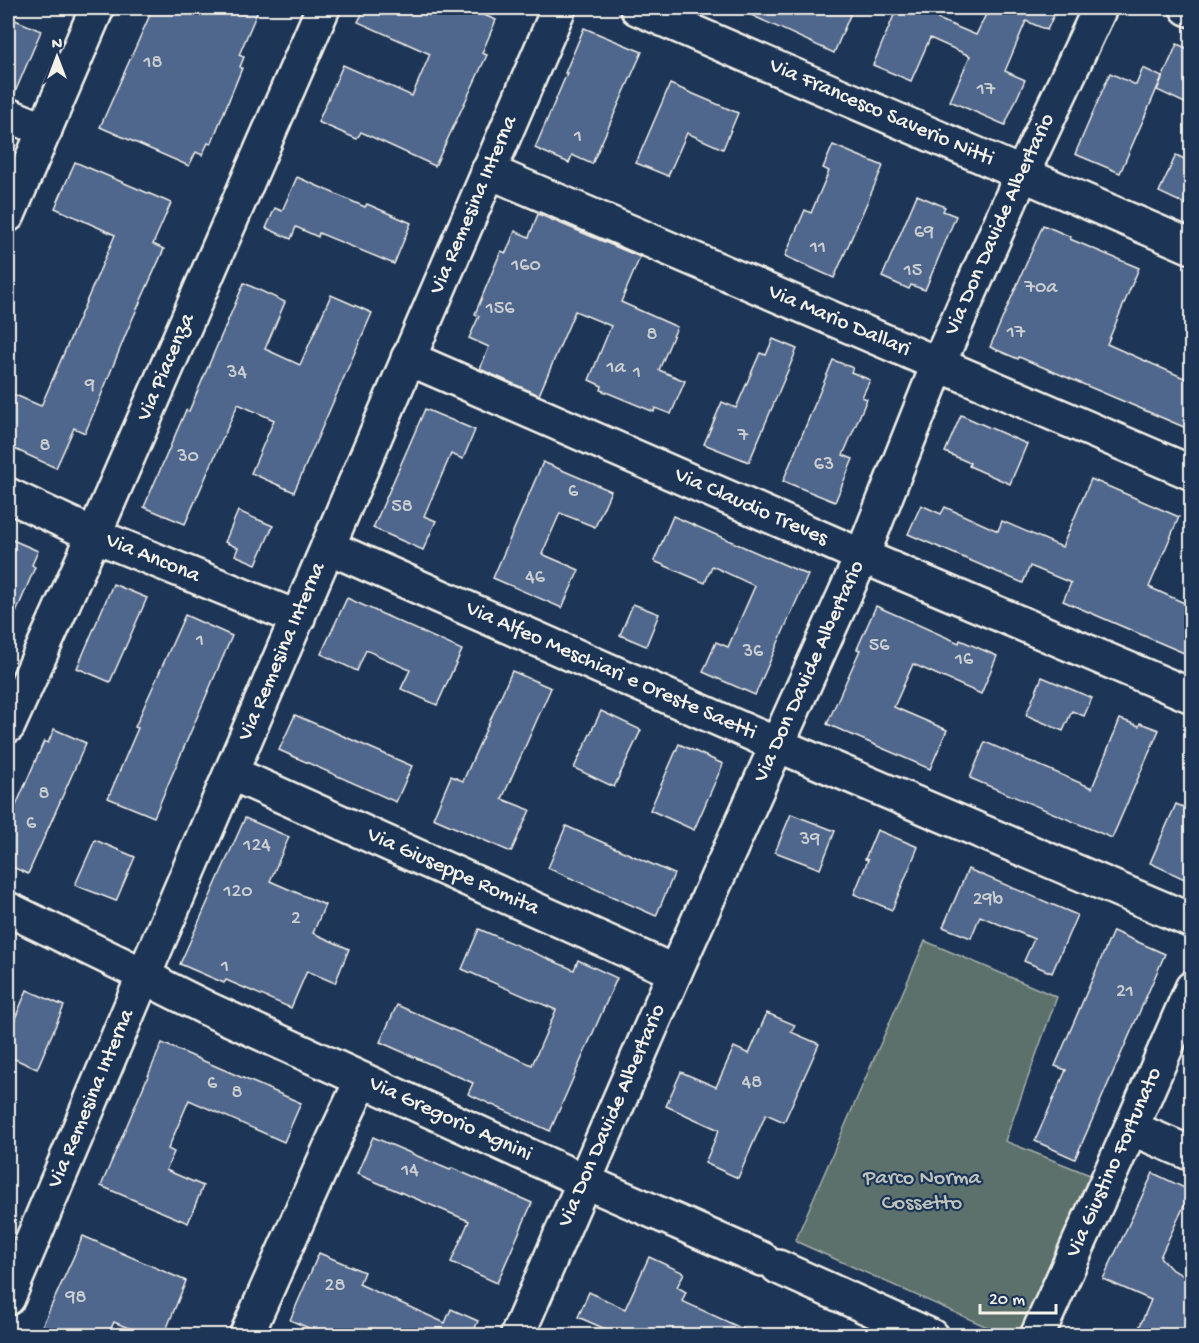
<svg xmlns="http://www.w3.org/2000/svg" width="1199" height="1343" viewBox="0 0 1199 1343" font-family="'Gochi Hand',sans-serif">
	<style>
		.green { fill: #5c706c; stroke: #a8b0aa; stroke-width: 1.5 }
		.building { fill: #50668d; stroke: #f4f1e8; stroke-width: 1.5 }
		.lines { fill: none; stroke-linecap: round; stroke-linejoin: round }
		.minor-casing { stroke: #f4f1e8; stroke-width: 38 }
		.minor { stroke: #1d3557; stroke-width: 33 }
		.labels { text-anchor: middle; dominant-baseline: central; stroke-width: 4.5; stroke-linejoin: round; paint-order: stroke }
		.number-label { font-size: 20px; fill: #cbced1 }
		.street-label { font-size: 22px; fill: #f4f1e8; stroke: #1d3557 }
		.park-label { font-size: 22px; fill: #bfc4bd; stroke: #1d3557 }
	</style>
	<rect width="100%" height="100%" fill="#1d3557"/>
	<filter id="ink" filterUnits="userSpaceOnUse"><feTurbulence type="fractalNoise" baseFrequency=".0167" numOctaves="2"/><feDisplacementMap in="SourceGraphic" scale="12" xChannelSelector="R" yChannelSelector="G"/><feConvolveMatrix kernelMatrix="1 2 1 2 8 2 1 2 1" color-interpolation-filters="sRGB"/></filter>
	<g filter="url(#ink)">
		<!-- green -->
		<polygon class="green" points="925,941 1057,997 1005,1141 1095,1177 1023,1335 1005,1335 795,1241"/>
		<!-- building -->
		<g class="building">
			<polygon points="153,8 259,8 239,55 244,57 240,67 242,68 211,144 208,143 202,155 196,152 189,166 100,127"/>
			<polygon points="365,8 467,8 496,20 482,53 487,55 435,166 361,132 357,139 318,122 343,65 412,96 430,54 358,22"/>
			<polygon points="736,8 853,8 834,53"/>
			<polygon points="897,8 918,8 939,17 938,19 976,35 989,8 1057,8 1047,30 1026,21 1005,71 1025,80 1005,125 950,101 970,56 930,38 911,81 873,65"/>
			<polygon points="8,17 41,31 13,97 8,97"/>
			<polygon points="584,28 642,52 592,164 572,155 569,163 535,148 567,73 565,73"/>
			<polygon points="1177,44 1191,50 1191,106 1157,90"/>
			<polygon points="1143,68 1162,77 1120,173 1075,154 1110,73 1136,85"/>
			<polygon points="670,84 738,113 723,149 687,133 668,176 636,163"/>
			<polygon points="833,145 883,166 834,278 785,256 805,210 811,213 829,171 823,168"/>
			<polygon points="1176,155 1191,162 1191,207 1159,192"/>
			<polygon points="75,162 171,203 153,244 164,249 128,329 98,403 85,433 74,428 56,468 8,446 8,392 41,406 115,235 55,208"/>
			<polygon points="297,177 365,207 367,204 411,223 394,264 319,233 318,237 296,227 291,239 266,228 275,208 282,211"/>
			<polygon points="917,195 945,207 943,211 956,216 925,290 911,285 909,289 882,277"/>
			<polygon points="538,214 640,257 621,302 677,327 659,370 685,381 671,414 655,408 654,412 601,390 602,386 589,380 611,326 575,311 539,395 480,369 489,347 469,338 479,316 475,314 501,251 506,253 515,231 529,237"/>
			<polygon points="1043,225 1071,237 1070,239 1139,268 1107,344 1191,381 1191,430 1019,357 1018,359 990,347"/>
			<polygon points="244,283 285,302 265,349 300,365 331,295 372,313 294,492 251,473 274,420 238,404 185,524 144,507 186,410 189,411"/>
			<polygon points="773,339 797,349 749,462 704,444 722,402 736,408 760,353 766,355"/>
			<polygon points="833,360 853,368 851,372 870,380 862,397 867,399 843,455 853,459 835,502 783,481"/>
			<polygon points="425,409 475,430 463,459 451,454 424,516 436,521 423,550 373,528"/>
			<polygon points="961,415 1027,444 1010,484 969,466 970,463 945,452"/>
			<polygon points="543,462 611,491 595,527 560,513 542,554 579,570 562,608 493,578"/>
			<polygon points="1091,479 1179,517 1149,587 1191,606 1191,656 1063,601 1071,583 1030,566 1023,583 908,534 921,505 941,514 945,507 998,531 1002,521 1062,547"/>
			<polygon points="238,511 273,526 256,564 235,555 238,548 225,542"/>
			<polygon points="673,516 808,575 755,695 703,672 716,642 728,647 755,586 712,566 705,583 654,561"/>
			<polygon points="8,538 38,551 32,565 35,567 8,632"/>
			<polygon points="113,584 147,598 110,682 77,668"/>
			<polygon points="347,598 462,650 437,705 401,689 410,670 366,650 357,671 321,654"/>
			<polygon points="633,604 659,614 646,646 620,635"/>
			<polygon points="876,606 959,643 960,640 997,656 981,694 913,664 894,707 947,730 930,769 827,724 860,650 857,649"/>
			<polygon points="185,615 232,636 154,817 108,798 138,728 135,727"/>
			<polygon points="512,671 551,688 502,799 530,810 511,852 433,818 451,776 463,781"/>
			<polygon points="1042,677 1092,698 1084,716 1072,711 1063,731 1026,715"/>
			<polygon points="601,711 641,730 614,787 574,768"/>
			<polygon points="295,715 412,766 396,802 279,750"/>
			<polygon points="1120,719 1139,726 1140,723 1159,730 1112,838 970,778 985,742 1092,788"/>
			<polygon points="54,729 86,743 28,874 8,865 8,824 44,741 48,743"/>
			<polygon points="679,744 723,764 694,830 650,810"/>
			<polygon points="1176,804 1191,810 1191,882 1150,863"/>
			<polygon points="791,814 835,831 820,869 775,852"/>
			<polygon points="245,818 289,837 270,881 325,905 313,933 349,949 335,983 307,971 291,1008 226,980 224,983 180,964"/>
			<polygon points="566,826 674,874 656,916 548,868"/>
			<polygon points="877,830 918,847 892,910 854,894 868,860 865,859"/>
			<polygon points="95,840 135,857 116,901 75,885"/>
			<polygon points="968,869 1077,915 1052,973 1024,961 1034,939 980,916 971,938 943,927"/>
			<polygon points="479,929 574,970 578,960 617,978 550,1131 468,1094 473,1083 380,1042 397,1005 532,1065 556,1010 462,969"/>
			<polygon points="1113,931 1165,954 1075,1159 1035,1141 1066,1070 1055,1066"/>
			<polygon points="27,990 64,1006 37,1069 8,1056 8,1035"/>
			<polygon points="767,1013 795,1025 791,1032 819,1044 784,1122 766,1114 738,1178 705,1163 719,1130 666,1106 681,1072 716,1087 734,1047 749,1054"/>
			<polygon points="162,1043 301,1103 284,1142 189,1100 168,1149 174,1152 166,1170 203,1186 188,1223 101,1186"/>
			<polygon points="373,1137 450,1170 452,1168 532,1203 497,1283 451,1262 469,1221 357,1174"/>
			<polygon points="1153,1173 1191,1191 1160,1257 1172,1270 1191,1279 1191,1335 1136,1335 1151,1300 1103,1279"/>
			<polygon points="83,1236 186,1281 164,1335 145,1335 114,1322 108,1335 38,1335"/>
			<polygon points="319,1253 364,1272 359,1284 445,1323 451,1309 478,1321 472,1335 474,1335 325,1335 290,1320"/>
			<polygon points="649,1257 684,1273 677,1287 686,1292 682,1301 756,1335 619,1335 578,1317 589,1292 625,1309"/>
		</g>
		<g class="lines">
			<!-- minor casing -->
			<g class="minor-casing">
				<g id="minor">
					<path id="s1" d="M637,8L1192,247"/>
					<polyline points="1187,8 1192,10"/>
					<polyline points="8,115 45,130"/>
					<path id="s2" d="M488,171L1192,473"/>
					<polyline points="8,215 97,8"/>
					<path id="s3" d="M408,358L862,556L1192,696"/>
					<path id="s4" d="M8,495L94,535L298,618"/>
					<path id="s5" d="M328,547L778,745L1192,921"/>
					<path id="s6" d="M8,726L94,535L323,8"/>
					<path id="s7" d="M231,773L675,972"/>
					<path id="s8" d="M8,909L144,975L164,987L208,1009L584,1181L762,1259"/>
					<polyline points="1131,1128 1192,1154"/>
					<polyline points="778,1267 931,1336"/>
					<path id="s9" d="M8,1298L144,975L559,8"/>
					<polyline points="246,1336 335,1137 362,1080"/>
					<path id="s10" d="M517,1336L675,972L862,556L938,365L1022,174L1100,8"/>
					<path id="s11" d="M1037,1336L1131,1128L1192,988"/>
				</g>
			</g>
			<!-- minor -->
			<use href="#minor" class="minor"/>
		</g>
	</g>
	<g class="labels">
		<!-- number labels -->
		<g class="number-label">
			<text x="153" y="63">18</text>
			<text x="986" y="90">17</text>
			<text x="578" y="137">1</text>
			<text x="924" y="233">69</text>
			<text x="818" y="248">11</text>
			<text x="526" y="266">160</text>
			<text x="913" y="271">15</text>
			<text x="1041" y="288">70a</text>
			<text x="500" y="309">156</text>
			<text x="1016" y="333">17</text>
			<text x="652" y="335">8</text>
			<text x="616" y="368">1a</text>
			<text x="237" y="373">34</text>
			<text x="637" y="373">1</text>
			<text x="90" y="386">9</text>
			<text x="743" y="436">7</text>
			<text x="45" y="446">8</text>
			<text x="188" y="457">30</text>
			<text x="824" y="465">63</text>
			<text x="573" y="492">6</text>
			<text x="402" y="507">58</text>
			<text x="535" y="578">46</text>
			<text x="200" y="641">1</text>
			<text x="879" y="646">56</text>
			<text x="753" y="652">36</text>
			<text x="964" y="660">16</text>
			<text x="44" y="794">8</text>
			<text x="31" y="824">6</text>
			<text x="810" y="840">39</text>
			<text x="257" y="846">124</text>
			<text x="238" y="892">120</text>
			<text x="988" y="900">29b</text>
			<text x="296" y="919">2</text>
			<text x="225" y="967">1</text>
			<text x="1125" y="992">21</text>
			<text x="752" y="1083">48</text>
			<text x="212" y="1084">6</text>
			<text x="237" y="1093">8</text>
			<text x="410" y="1171">14</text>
			<text x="335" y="1286">28</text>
			<text x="76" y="1298">98</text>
		</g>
		<!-- street labels -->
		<g class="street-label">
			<text stroke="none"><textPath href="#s1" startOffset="266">Via Francesco Saverio Nitti</textPath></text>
			<text stroke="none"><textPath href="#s9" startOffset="1188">Via Remesina Interna</textPath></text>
			<text stroke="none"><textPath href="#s10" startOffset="1212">Via Don Davide Albertario</textPath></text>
			<text stroke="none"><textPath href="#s2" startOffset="382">Via Mario Dallari</textPath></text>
			<text stroke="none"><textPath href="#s6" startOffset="392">Via Piacenza</textPath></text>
			<text stroke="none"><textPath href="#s3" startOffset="374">Via Claudio Treves</textPath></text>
			<text stroke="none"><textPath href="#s4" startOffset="158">Via Ancona</textPath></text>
			<text stroke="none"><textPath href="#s9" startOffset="702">Via Remesina Interna</textPath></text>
			<text stroke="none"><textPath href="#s5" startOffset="309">Via Alfeo Meschiari e Oreste Saetti</textPath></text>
			<text stroke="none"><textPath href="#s10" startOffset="726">Via Don Davide Albertario</textPath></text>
			<text stroke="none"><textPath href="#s7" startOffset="243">Via Giuseppe Romita</textPath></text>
			<text stroke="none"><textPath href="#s9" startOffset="216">Via Remesina Interna</textPath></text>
			<text stroke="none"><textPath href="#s10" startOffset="240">Via Don Davide Albertario</textPath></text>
			<text stroke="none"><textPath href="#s8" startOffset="490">Via Gregorio Agnini</textPath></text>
			<text stroke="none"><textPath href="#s11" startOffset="190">Via Giustino Fortunato</textPath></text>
		</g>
		<!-- park labels -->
		<g class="park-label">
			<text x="922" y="1179">Parco Norma<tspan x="922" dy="25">Cossetto</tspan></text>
		</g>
	</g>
	<!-- margin -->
	<rect width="1199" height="1343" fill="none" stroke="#1d3557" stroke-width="30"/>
	<rect x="15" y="15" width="1169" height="1313" fill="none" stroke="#f4f1e8" stroke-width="2" filter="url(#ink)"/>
	<!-- north arrow -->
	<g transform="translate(57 57)" stroke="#1d3557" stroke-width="4.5" paint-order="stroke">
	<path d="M0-4.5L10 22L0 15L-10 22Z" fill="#f4f1e8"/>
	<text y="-9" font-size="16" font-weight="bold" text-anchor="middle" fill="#f4f1e8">N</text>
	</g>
	<!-- scale -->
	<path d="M980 1304v9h76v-9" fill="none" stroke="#f4f1e8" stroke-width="3"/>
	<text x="989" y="1304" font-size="18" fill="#f4f1e8" stroke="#1d3557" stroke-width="4.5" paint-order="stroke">20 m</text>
</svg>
